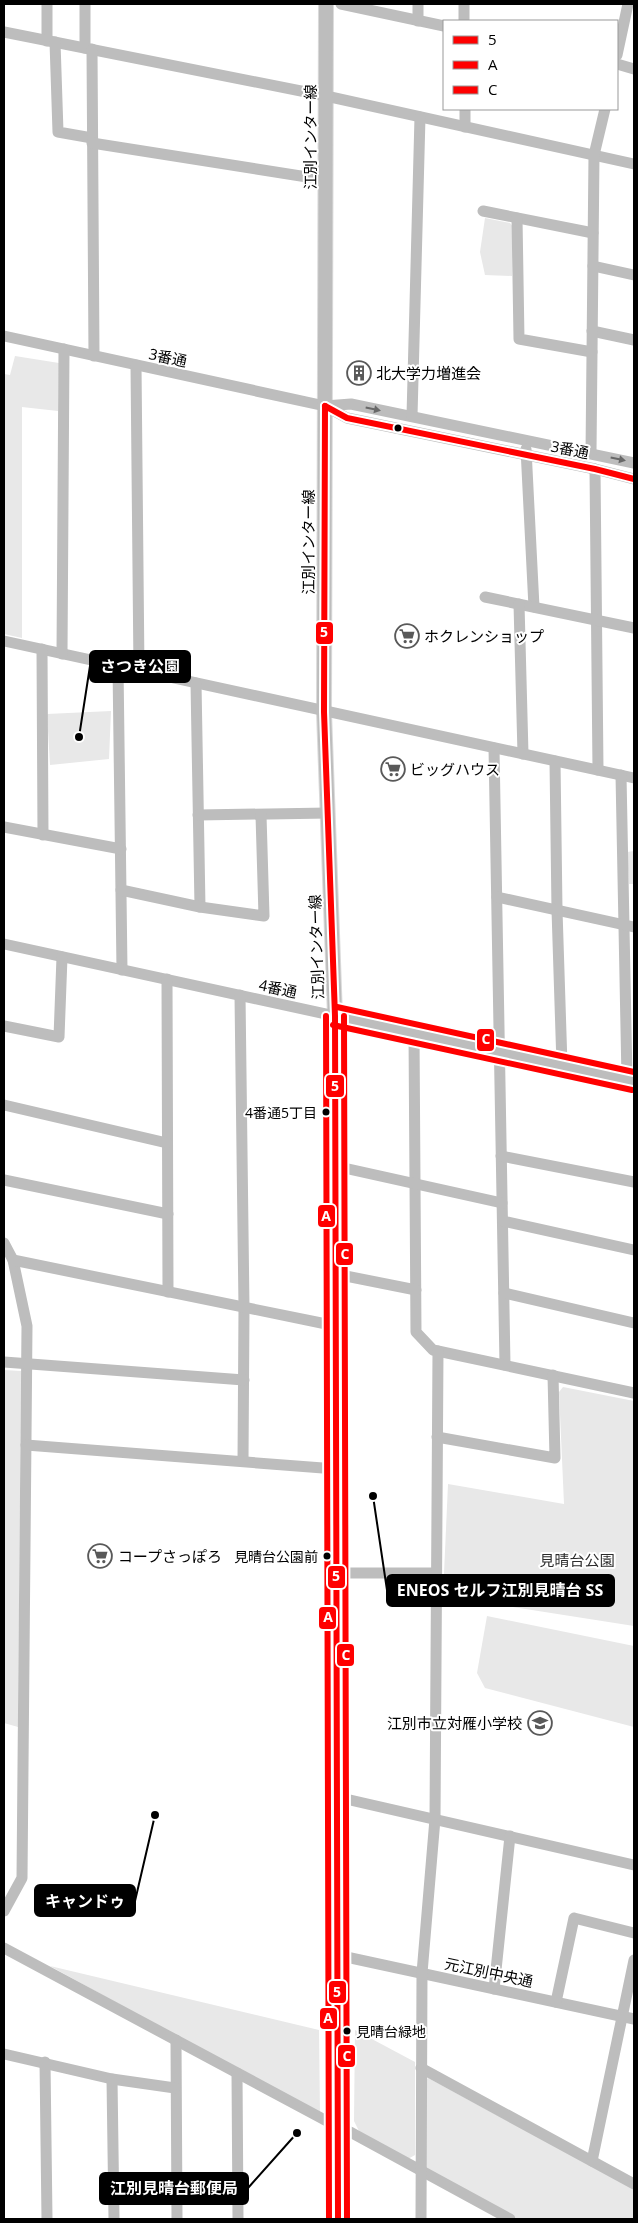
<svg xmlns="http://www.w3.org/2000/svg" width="638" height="2223" viewBox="0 0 638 2223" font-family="'Open Sans','Noto Sans JP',sans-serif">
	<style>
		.green { fill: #e8e8e8 }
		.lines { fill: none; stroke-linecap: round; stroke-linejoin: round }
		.major-casing { stroke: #dbdbdb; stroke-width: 16 }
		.minor { stroke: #bdbdbd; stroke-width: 11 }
		.major { stroke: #bdbdbd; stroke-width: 14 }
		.bus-1-casing { stroke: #fff; stroke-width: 10 }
		.bus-2-casing { stroke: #fff; stroke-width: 10 }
		.bus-3-casing { stroke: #fff; stroke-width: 10 }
		.bus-1 { stroke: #f00; stroke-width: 6 }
		.bus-2 { stroke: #f00; stroke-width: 6 }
		.bus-3 { stroke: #f00; stroke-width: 6 }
		.oneway { fill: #686868 }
		.bus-dot { fill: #000; stroke: #fff; stroke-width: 2 }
		.labels { text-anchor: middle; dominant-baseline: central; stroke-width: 4; stroke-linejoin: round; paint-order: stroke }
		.bus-label { font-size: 14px; fill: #000; stroke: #fff; text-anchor: end }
		.street-label { font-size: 15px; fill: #000; stroke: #fff }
		.poi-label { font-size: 15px; fill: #000; stroke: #fff; text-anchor: start }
		.park-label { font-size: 15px; fill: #2c2c2c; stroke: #fff }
		.leader { fill: none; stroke: #000; stroke-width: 2 }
		.callout-dot { fill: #000; stroke: #fff; stroke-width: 2 }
		.callout { fill: #000; stroke: #000; stroke-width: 2 }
		.callout-label { font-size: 16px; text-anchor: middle; font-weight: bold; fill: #fff }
		.line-badge { stroke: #fff; stroke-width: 2 }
		.badge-label { font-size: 14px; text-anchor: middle; font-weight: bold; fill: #fff }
	</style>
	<rect width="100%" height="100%" fill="#fff"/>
	<!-- green -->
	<g class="green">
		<polygon points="485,218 510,223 513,227 512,276 485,275 480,252"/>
		<polygon points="15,356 59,363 58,411 22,407 22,638 4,634 4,374 10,375"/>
		<polygon points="111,711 109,759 50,765 47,714"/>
		<polygon points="634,851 634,884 629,884 627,852"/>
		<polygon points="4,1370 21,1371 18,1727 4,1723"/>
		<polygon points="563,1387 634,1401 634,1626 443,1596 448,1484 564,1504 559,1392"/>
		<polygon points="487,1616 634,1646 634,1727 485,1688 477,1673"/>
		<polygon points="50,1966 319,2030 320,2115"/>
		<polygon points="355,2030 415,2062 415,2155 408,2159 359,2131 354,2121"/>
		<polygon points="428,2078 634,2189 634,2219 518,2219 426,2169 425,2081"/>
	</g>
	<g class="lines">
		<!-- major casing -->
		<g class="major-casing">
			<polyline id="major" points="326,4 324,712 335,1016 338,2219"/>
		</g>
		<!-- minor -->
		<g class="minor">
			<polyline points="47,4 47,41"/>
			<polyline points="341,4 444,26"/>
			<polyline points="418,4 418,21"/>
			<polyline points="464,4 464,21"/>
			<polyline points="4,32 326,96 634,164"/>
			<polyline points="55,42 58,132 92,138"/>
			<polyline points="85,48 85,4"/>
			<polyline points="92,49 94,356"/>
			<polyline points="617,55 628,4"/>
			<polyline points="617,64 634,69"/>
			<polyline points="465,109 465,127"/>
			<polyline points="92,143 326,180"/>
			<polyline points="483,211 593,233"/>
			<polyline points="517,218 519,339 592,352"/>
			<polyline points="593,266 634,275"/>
			<polyline points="592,331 634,340"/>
			<polyline points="4,336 325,406 347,418 595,469 634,479"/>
			<polyline points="136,365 139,671"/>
			<polyline points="325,406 351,404 634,463"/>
			<polyline points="412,416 420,117"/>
			<polyline points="526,449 534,607"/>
			<polyline points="591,453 594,155 605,109"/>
			<polyline points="595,469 598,770"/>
			<polyline points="485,597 634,628"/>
			<polyline points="519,604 523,754"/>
			<polyline points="4,641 634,778"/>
			<polyline points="42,649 43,835"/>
			<polyline points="62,654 64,349"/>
			<polyline points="118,666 122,970"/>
			<polyline points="196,683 200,907"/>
			<polyline points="494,748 505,1365"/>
			<polyline points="555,761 557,910 562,1065"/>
			<polyline points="621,775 627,1079"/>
			<polyline points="198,815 328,813"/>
			<polyline points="4,827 121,849"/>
			<polyline points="121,890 200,907 264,916 261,815"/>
			<polyline points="497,897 634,927"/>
			<polyline points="4,944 634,1081"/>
			<polyline points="167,979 168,1292"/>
			<polyline points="240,995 244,1308 243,1461"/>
			<polyline points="4,1026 59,1037 62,957"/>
			<polyline points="414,1033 416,1332 433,1350 634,1393"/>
			<polyline points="4,1105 167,1143"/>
			<polyline points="501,1156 634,1182"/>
			<polyline points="335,1166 502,1203"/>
			<polyline points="4,1180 168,1214"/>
			<polyline points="503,1221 634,1250"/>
			<polyline points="4,1243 13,1260 27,1326 22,1878 4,1911"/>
			<polyline points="13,1260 336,1326"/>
			<polyline points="336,1274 416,1290"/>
			<polyline points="504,1293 634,1323"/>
			<polyline points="4,1362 244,1380"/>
			<polyline points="437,1437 555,1458 553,1375"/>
			<polyline points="26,1445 336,1469"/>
			<polyline points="336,1573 436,1573"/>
			<polyline points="337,1797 634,1865"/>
			<polyline points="4,1948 323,2119 352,2133 510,2219"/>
			<polyline points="337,1955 634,2019"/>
			<polyline points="494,1989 510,1836"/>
			<polyline points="556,2002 574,1918 634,1933"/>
			<polyline points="176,2040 177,2219"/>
			<polyline points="4,2054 112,2079 175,2088"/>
			<polyline points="45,2062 47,2219"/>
			<polyline points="421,2068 634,2184"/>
			<polyline points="237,2073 238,2219"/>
			<polyline points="112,2079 114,2219"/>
			<polyline points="592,2161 634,1960"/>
			<polyline points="421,2219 422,1973 435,1819 438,1351"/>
		</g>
		<!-- major -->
		<use href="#major" class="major"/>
		<!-- bus-1 casing -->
		<g class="bus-1-casing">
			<g id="bus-1">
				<polyline points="325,406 324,712 335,1016 338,2219"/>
				<polyline points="325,406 347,418 595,469 634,479"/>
			</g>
		</g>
		<!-- bus-2 casing -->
		<g class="bus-2-casing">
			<g id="bus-2">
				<polyline points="326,1016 329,2219"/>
				<polyline points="333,1025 632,1090"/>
			</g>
		</g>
		<!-- bus-3 casing -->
		<g class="bus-3-casing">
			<g id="bus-3">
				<polyline points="337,1007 634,1072"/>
				<polyline points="344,1016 347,2219"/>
			</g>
		</g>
		<!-- bus-1 -->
		<use href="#bus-1" class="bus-1"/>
		<!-- bus-2 -->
		<use href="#bus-2" class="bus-2"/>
		<!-- bus-3 -->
		<use href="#bus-3" class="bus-3"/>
	</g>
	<!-- one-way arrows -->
	<defs><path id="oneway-solid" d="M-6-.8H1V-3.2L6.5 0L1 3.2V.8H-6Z" transform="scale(1.25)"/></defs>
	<g class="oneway">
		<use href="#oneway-solid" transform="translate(373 409) rotate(12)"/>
		<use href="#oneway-solid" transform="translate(618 459) rotate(12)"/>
	</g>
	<!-- icons -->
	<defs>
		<g id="building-ring" transform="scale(1.25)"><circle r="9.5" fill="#fff" stroke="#595959" stroke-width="1.5"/><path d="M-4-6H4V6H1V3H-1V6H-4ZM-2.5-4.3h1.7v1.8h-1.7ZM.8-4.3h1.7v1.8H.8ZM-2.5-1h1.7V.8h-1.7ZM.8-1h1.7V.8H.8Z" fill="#595959"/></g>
		<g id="supermarket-ring" transform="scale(1.25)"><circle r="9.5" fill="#fff" stroke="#595959" stroke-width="1.5"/><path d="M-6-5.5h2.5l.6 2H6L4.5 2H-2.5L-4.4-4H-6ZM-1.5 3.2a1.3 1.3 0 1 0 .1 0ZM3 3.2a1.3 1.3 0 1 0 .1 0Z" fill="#595959"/></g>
		<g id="school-ring" transform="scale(1.25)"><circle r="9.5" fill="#fff" stroke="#595959" stroke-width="1.5"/><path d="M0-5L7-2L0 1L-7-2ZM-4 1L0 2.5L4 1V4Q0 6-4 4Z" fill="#595959"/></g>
	</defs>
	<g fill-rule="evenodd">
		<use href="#building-ring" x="359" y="373"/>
		<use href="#supermarket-ring" x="407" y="636"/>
		<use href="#supermarket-ring" x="393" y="769"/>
		<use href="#supermarket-ring" x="100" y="1556"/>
		<use href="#school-ring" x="540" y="1723"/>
	</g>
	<!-- markers -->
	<g class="bus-dot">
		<circle cx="398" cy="428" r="4.5"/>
		<circle cx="326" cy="1112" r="4.5"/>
		<circle cx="327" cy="1556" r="4.5"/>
		<circle cx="347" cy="2031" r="4.5"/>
	</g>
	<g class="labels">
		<!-- bus labels -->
		<g class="bus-label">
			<text x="317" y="1112">4番通5丁目</text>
			<text x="318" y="1556">見晴台公園前</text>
			<text x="356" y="2031" text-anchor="start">見晴台緑地</text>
		</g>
		<!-- street labels -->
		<g class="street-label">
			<text transform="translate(310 137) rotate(-90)">江別インター線</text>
			<text transform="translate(168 357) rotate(12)">3番通</text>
			<text transform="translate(570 449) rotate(11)">3番通</text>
			<text transform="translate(308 542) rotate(-90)">江別インター線</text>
			<text transform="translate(316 947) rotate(-92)">江別インター線</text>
			<text transform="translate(278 988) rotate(12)">4番通</text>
			<text transform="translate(489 1972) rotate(12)">元江別中央通</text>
		</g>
		<!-- poi labels -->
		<g class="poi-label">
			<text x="376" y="373">北大学力増進会</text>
			<text x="424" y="636">ホクレンショップ</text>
			<text x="410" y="769">ビッグハウス</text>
			<text x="118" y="1556">コープさっぽろ</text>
			<text x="522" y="1723" text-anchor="end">江別市立対雁小学校</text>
		</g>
		<!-- park labels -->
		<g class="park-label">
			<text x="577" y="1560">見晴台公園</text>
		</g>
	</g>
	<!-- callouts -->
	<path class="leader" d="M79 737L90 666M373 1496L387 1590M155 1815L135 1901M297 2133L248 2188"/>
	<g class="callout-dot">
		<circle cx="79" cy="737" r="5"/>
		<circle cx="373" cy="1496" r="5"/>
		<circle cx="155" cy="1815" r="5"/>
		<circle cx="297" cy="2133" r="5"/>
	</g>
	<g class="callout">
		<rect x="90" y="651" width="100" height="31" rx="5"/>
		<rect x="387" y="1575" width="227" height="31" rx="5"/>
		<rect x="35" y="1885" width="100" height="31" rx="5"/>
		<rect x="100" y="2173" width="148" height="31" rx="5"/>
	</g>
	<g class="callout-label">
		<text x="140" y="672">さつき公園</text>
		<text x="500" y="1596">ENEOS セルフ江別見晴台 SS</text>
		<text x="85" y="1907">キャンドゥ</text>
		<text x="174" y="2194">江別見晴台郵便局</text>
	</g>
	<g class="line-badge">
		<rect x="315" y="621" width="19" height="24" rx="5" fill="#f00"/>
		<rect x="476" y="1028" width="19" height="24" rx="5" fill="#f00"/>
		<rect x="325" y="1074" width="20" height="24" rx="5" fill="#f00"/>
		<rect x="317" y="1204" width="19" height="24" rx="5" fill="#f00"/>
		<rect x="335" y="1242" width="19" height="24" rx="5" fill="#f00"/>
		<rect x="327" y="1565" width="19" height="24" rx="5" fill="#f00"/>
		<rect x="318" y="1606" width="19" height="24" rx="5" fill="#f00"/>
		<rect x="336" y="1643" width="19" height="24" rx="5" fill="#f00"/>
		<rect x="328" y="1980" width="19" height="24" rx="5" fill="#f00"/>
		<rect x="319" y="2007" width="19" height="23" rx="5" fill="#f00"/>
		<rect x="337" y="2044" width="19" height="24" rx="5" fill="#f00"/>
	</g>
	<g class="badge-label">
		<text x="324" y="637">5</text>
		<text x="486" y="1044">C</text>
		<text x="335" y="1091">5</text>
		<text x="326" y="1221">A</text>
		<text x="345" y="1259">C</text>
		<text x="336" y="1581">5</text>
		<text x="328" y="1622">A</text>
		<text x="346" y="1660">C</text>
		<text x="337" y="1997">5</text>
		<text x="328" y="2023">A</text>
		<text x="347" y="2061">C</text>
	</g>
	<!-- border -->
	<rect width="638" height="2223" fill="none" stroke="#000000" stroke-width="10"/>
	<!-- legend -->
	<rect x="443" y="20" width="175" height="90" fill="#ffffff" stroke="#999999"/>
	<rect x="453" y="36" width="25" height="8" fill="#ff0000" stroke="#999999"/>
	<text x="488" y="45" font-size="15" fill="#000000">5</text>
	<rect x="453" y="61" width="25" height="8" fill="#ff0000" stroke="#999999"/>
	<text x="488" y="70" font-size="15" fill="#000000">A</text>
	<rect x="453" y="86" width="25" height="8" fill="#ff0000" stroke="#999999"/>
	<text x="488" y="95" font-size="15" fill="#000000">C</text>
</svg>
